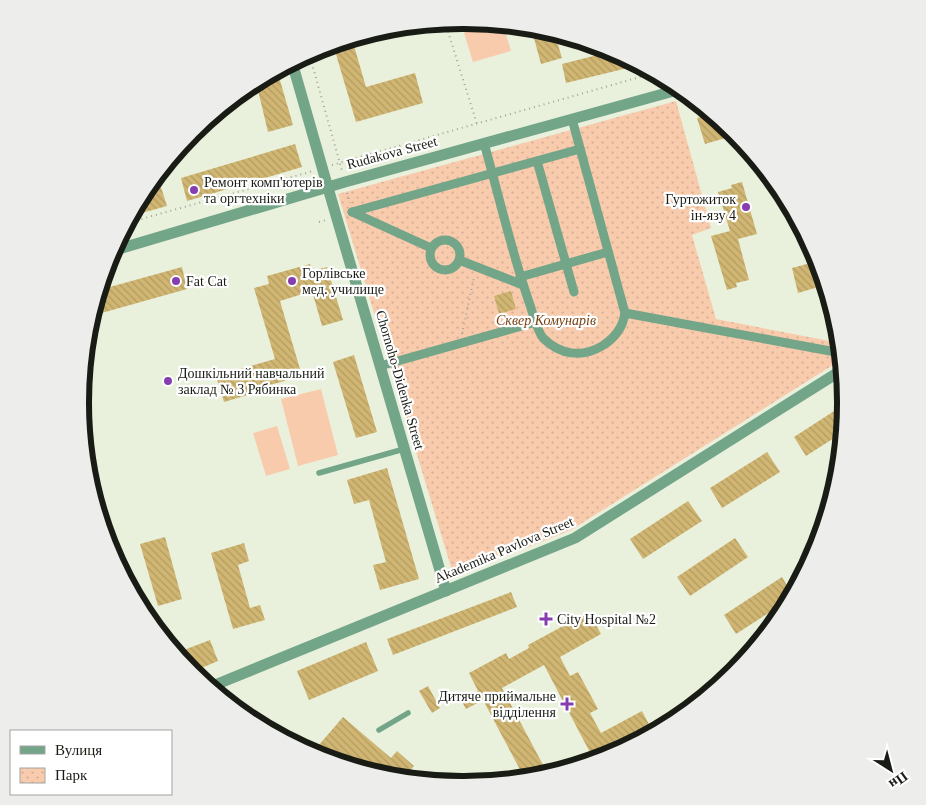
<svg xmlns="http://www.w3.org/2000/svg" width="926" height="805" viewBox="0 0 926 805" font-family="Georgia,serif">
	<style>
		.grass { fill: #f9cbad }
		.park { fill: url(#park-dots) }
		.building { fill: url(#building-back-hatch) }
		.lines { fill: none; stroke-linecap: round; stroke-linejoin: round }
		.path { stroke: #9fa596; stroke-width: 2; stroke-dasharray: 1 4; stroke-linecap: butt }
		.service { stroke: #73a588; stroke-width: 5.5 }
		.pedestrian { stroke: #73a588; stroke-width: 9 }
		.minor { stroke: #73a588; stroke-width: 11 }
		.poi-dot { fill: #853daf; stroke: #fff; stroke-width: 2 }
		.labels { text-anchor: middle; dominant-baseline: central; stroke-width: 4.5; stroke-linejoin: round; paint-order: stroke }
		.street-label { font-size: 14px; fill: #191c15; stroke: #fff }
		.poi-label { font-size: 14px; fill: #191c15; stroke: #fff; text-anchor: start }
		.park-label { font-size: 14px; font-style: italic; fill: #783f10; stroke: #fff }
		.rim { fill: none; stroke: #191c15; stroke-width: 6 }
	</style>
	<defs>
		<pattern id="park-dots" width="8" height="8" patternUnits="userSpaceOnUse" patternTransform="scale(1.25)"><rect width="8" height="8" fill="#f9cbad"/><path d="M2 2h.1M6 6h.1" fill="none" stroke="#d5ae94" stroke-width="1.8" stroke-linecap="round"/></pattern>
		<pattern id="building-back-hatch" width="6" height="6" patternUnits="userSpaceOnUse" patternTransform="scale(1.25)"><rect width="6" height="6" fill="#d0b672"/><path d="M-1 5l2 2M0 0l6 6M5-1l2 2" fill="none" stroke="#b29c62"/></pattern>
	</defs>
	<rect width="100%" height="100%" fill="#e9f1dd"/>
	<!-- grass -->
	<g class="grass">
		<polygon points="460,20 503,24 511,51 473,62"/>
		<polygon points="321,389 338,455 298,466 281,399"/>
		<polygon points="277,426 290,469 266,476 253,433"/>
	</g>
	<!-- park -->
	<polygon class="park" points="676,101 711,228 692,235 716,319 840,343 841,360 571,530 454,577 338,194"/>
	<!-- building -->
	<g class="building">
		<polygon points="531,27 554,32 562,58 541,64"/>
		<polygon points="352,39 366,87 415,73 423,103 356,122 333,44"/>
		<polygon points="613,51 640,65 566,83 562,64"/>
		<polygon points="277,70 293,125 268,132 256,82"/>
		<polygon points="711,114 734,132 736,135 705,144 697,118"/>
		<polygon points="295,144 302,167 187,201 181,178"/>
		<polygon points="742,182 757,234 738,239 749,280 736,283 737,287 727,290 711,236 730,231 718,192 732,188 731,185"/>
		<polygon points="160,184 167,206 131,216 147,187"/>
		<polygon points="818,261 825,285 798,293 792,268"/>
		<polygon points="310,264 312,271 327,267 343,320 322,326 312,291 280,301 302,376 270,385 271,388 224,402 216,376 275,359 254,288 269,284 267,276"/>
		<polygon points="182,267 187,289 91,316 99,290"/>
		<polygon points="511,291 516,309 499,314 494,296"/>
		<polygon points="354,355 377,432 356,438 333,362"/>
		<polygon points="845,404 842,433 806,456 794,437"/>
		<polygon points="767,452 780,472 722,508 710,488"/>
		<polygon points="387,468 419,579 380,590 373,565 386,562 369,500 354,504 347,480"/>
		<polygon points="688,501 702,521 643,559 630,539"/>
		<polygon points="165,537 182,599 158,606 140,544"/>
		<polygon points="735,538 748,557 690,596 677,577"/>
		<polygon points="244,543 249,561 238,565 250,608 260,605 265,620 233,629 211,553"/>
		<polygon points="782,577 792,594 789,600 736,634 724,615"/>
		<polygon points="511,592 517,607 393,655 387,639"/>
		<polygon points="589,612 601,634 560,657 570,676 578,672 598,709 590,713 601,733 642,711 653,732 609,756 594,760 544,665 502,688 548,774 525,779 483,700 466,709 461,700 478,691 469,673 506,653 509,659 529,648 528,645"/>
		<polygon points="210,640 218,661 192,672 176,653"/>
		<polygon points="366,642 378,671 309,700 297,671"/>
		<polygon points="428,686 440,708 432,713 419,691"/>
		<polygon points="343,717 391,758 397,751 414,766 402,779 388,778 312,753"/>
	</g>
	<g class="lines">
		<!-- path -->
		<g class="path">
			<polyline points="445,22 477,124"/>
			<polyline points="309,53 342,171"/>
			<polyline points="332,165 654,73"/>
			<polyline points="347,193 350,203"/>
			<polyline points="319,222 326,220"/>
			<polyline points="127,223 313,171"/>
			<polyline points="462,334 474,277"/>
		</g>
		<!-- service -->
		<g class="service">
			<polyline points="81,396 87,416"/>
			<polyline points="319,473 404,449"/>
			<polyline points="379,730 408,713"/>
		</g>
		<!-- pedestrian -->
		<g class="pedestrian">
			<path d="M484,143C499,196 511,250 529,302C533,313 536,329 543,338C560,355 582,358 602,346C615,338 623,327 625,313L572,119"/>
			<polyline points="537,161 574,292"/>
			<polyline points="352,212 580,149"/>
			<polyline points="352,212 431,248"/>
			<circle cx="445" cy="255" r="15"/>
			<polyline points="459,260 523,285"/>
			<polyline points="520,277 608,252"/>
			<polyline points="625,313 841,353"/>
			<polyline points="380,366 536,322"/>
		</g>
		<!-- minor -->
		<g class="minor">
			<polyline points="292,62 328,188 446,591"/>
			<polyline points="112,251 345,182 681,89"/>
			<polyline points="210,687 575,538 842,370"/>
		</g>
	</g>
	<!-- markers -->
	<g class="poi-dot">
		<circle cx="194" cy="190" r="5"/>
		<circle cx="746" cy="207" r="5"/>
		<circle cx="176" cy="281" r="5"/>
		<circle cx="292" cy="281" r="5"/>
		<circle cx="168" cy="381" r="5"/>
		<path d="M543.5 611.5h5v5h5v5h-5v5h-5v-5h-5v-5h5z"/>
		<path d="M564.5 696.5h5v5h5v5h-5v5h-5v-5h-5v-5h5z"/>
	</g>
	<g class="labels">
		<!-- street labels -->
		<g class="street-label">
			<text transform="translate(392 153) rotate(-15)">Rudakova Street</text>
			<text transform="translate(400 380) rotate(74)">Chornoho-Didenka Street</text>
			<text transform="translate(504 550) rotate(-23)">Akademika Pavlova Street</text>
		</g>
		<!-- poi labels -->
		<g class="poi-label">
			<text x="204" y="182">Ремонт комп'ютерів<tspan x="204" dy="16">та оргтехніки</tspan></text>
			<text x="736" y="199" text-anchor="end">Гуртожиток<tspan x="736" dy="16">ін-язу 4</tspan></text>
			<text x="302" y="273">Горлівське<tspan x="302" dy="16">мед. училище</tspan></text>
			<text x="186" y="281">Fat Cat</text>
			<text x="178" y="373">Дошкільний навчальний<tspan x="178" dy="16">заклад № 3 Рябинка</tspan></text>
			<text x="557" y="619">City Hospital №2</text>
			<text x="556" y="696" text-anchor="end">Дитяче приймальне<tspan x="556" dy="16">відділення</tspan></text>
		</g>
		<!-- park labels -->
		<g class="park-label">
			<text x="546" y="320">Сквер Комунарів</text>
		</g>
	</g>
	<!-- crop -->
	<path d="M0 0H926V805H0ZM462 29H464A373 373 0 0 1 837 402V403A373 373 0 0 1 464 776H462A373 373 0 0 1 89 403V402A373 373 0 0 1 462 29Z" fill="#ededec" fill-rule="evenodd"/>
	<path class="rim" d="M462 29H464A373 373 0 0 1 837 402V403A373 373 0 0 1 464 776H462A373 373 0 0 1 89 403V402A373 373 0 0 1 462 29Z"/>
	<!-- legend -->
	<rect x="10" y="730" width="162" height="65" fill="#ffffff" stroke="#a3a4a1"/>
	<rect x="20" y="746" width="25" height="8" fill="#73a588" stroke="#a3a4a1"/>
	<text x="55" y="755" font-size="15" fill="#191c15">Вулиця</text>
	<rect x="20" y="768" width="25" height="15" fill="url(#park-dots)" stroke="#a3a4a1"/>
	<text x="55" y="780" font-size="15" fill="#191c15">Парк</text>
	<!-- north arrow -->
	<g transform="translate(891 770) rotate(144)" stroke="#ffffff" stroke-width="4" paint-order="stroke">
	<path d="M0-4L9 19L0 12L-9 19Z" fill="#191c15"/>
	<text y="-8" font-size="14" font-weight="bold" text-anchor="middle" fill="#191c15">Пн</text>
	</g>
</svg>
